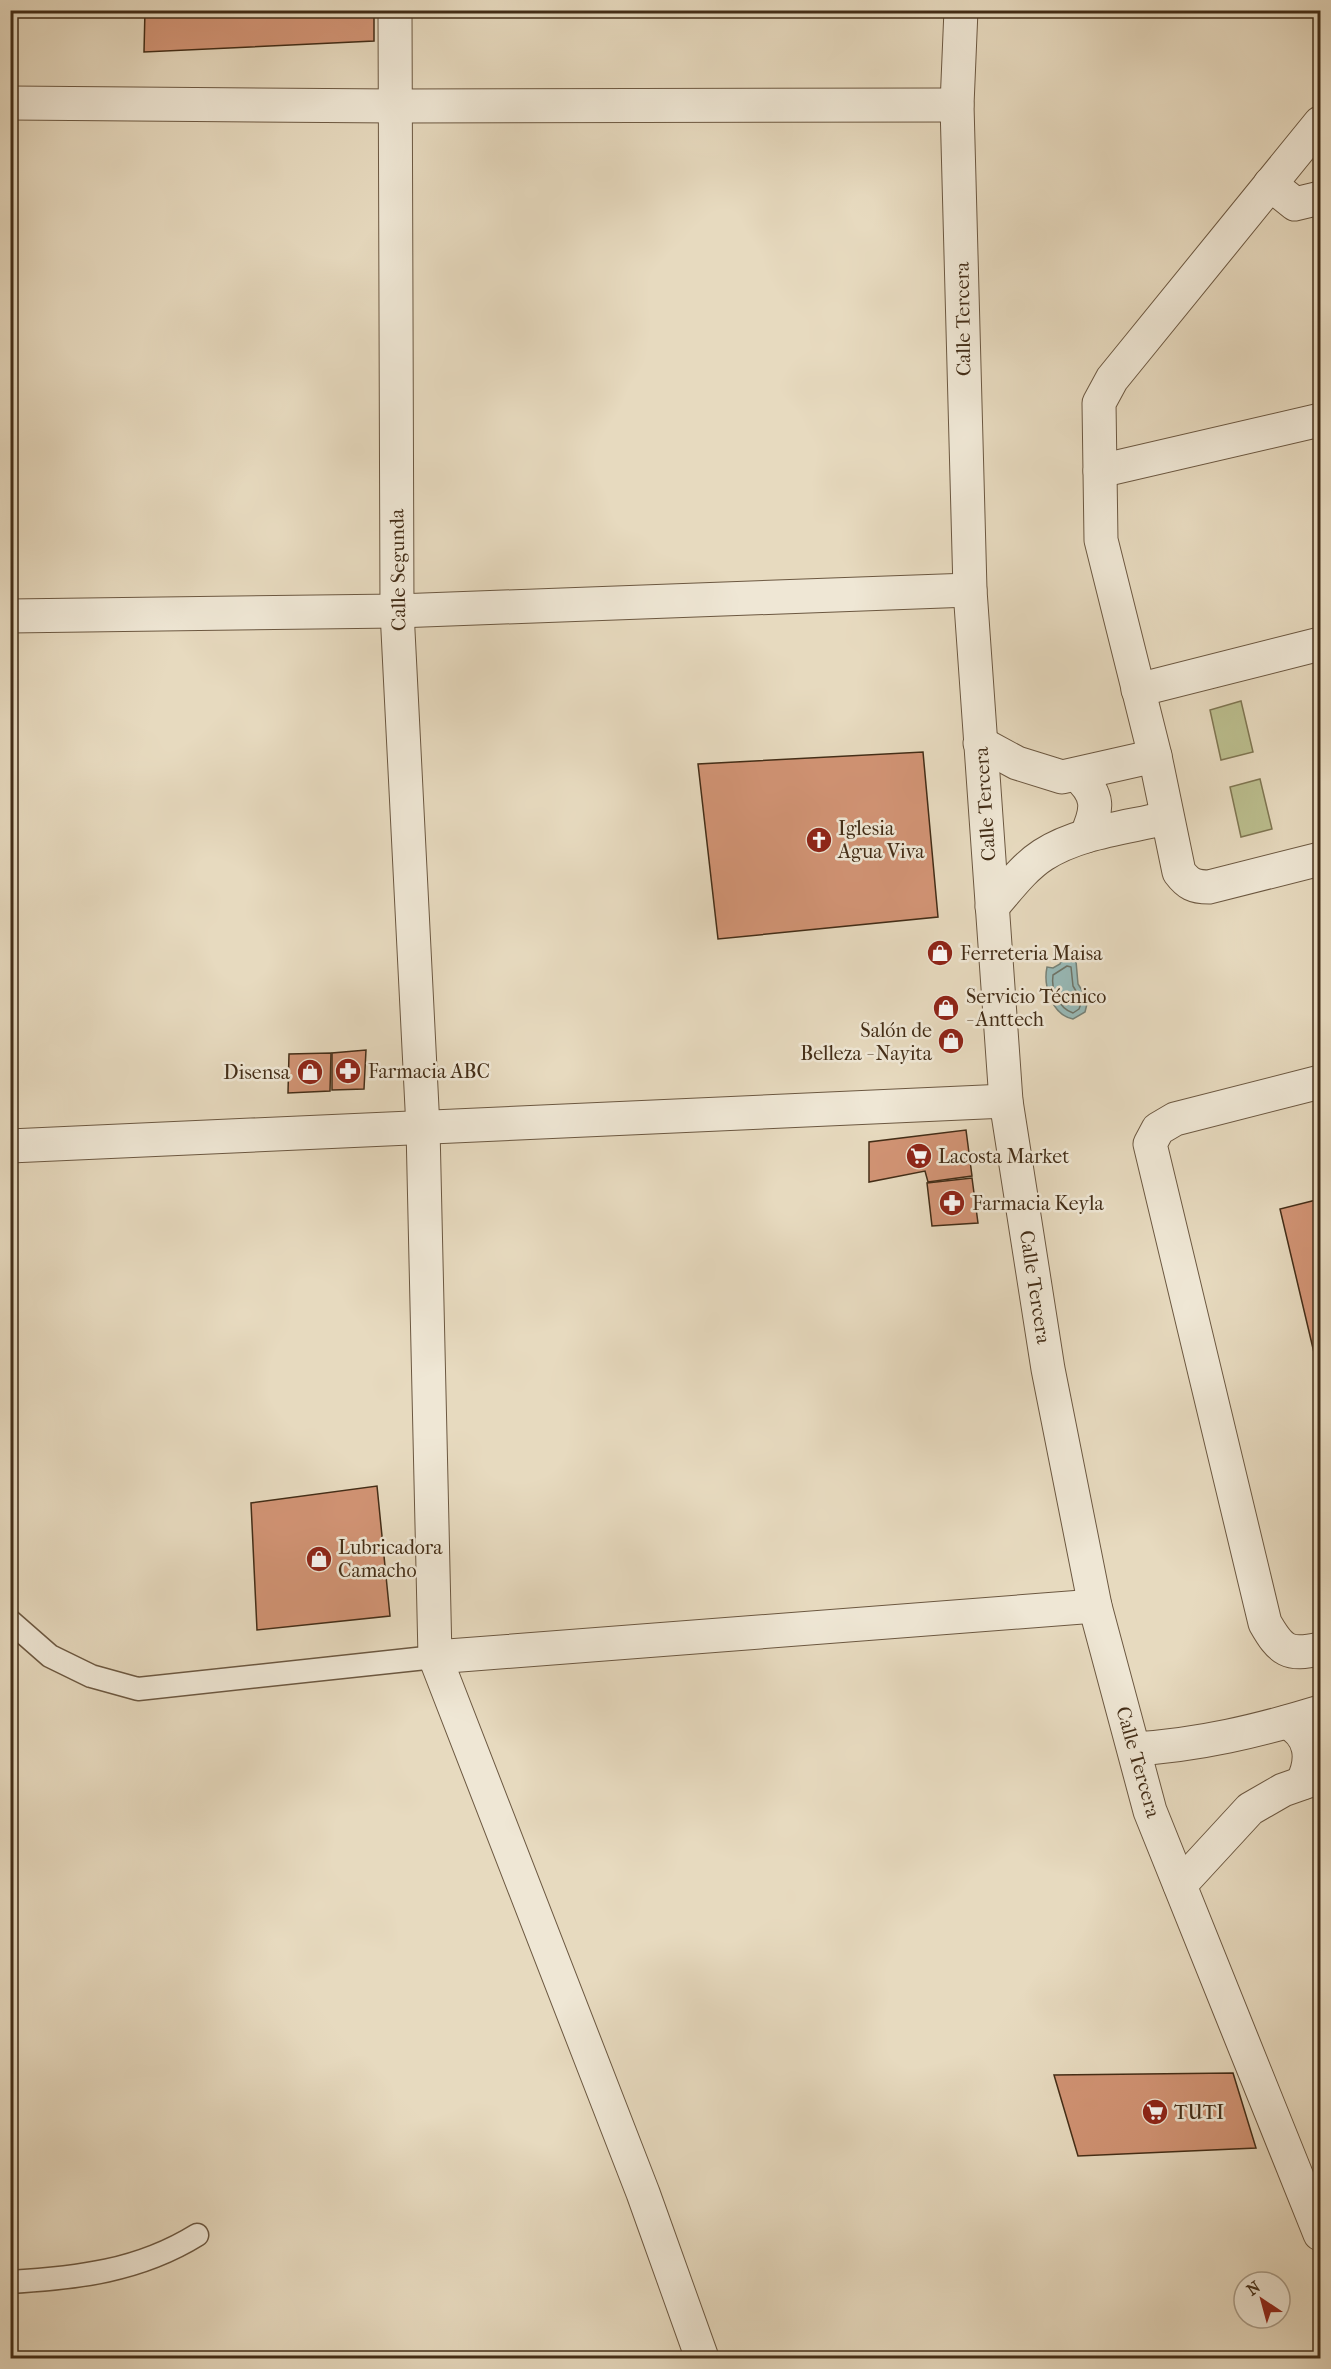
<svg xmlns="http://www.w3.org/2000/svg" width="1331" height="2369" viewBox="0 0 1331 2369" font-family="'IM FELL French Canon',serif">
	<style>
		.green { fill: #bbbe8e; stroke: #7f7652; stroke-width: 1.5 }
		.water { fill: #98bab8; stroke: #768278; stroke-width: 1.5 }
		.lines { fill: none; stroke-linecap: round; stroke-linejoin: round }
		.shore { stroke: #6e7468; stroke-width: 1.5 }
		.building { fill: #d29475; stroke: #432d17; stroke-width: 1.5 }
		.lane-casing { stroke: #6c5841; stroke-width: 25 }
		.street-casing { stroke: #6c5841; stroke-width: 35 }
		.lane { stroke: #efe7d5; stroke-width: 22 }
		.street { stroke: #efe7d5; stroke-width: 33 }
		.labels { text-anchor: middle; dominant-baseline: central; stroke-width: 5; stroke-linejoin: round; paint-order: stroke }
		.street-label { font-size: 20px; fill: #432d17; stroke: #efe7d5 }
		.poi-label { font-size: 20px; fill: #432d17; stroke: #efe7d5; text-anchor: start }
	</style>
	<rect width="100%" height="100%" fill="#e7dabf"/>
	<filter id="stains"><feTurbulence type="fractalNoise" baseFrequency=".00333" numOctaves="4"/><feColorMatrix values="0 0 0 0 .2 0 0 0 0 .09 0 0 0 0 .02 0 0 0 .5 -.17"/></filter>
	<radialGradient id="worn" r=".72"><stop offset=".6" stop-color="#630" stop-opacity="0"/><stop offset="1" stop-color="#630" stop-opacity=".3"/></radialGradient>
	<!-- green -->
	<g class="green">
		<polygon points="1241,701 1253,752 1221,760 1210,710"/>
		<polygon points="1260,779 1272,829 1241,837 1230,787"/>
	</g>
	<!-- water -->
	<path class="water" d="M1065,951L1076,961L1078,984L1088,1000L1085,1012L1073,1019C1052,1015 1043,986 1047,967L1053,968L1060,964Z"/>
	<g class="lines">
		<!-- shore -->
		<path class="shore" d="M1067,966L1071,967L1073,986L1082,1001L1079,1009L1073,1013C1058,1008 1051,989 1053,975Z"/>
	</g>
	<!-- building -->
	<g class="building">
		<polygon points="145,10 374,10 374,41 144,52"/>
		<polygon points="923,752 938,917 718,939 698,764"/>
		<polygon points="366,1050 364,1089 332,1090 332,1053"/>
		<polygon points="331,1053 330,1091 288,1093 289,1054"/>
		<polygon points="966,1130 972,1176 928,1182 925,1171 869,1182 869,1142"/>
		<polygon points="972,1178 978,1223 932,1226 927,1183"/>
		<polygon points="1320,1199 1320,1378 1280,1209"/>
		<polygon points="377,1486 390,1616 257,1630 251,1503"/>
		<polygon points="1233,2073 1256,2148 1078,2156 1054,2075"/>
	</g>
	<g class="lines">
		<!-- lane casing -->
		<g class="lane-casing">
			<g id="lane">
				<polyline points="10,1621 50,1656 91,1676 138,1689 435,1657"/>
				<path d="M10,2282C77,2278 139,2271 197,2235"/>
			</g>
		</g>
		<!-- street casing -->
		<g class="street-casing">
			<g id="street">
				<polyline points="395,10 397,611 423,1128 435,1657 643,2193 702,2358"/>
				<polyline points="961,10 957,105 970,590 1006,1101 1048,1369 1095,1606 1150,1811 1320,2234"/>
				<polyline points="10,103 396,106 957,105"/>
				<path d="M1320,123L1112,379L1099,403L1101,540L1155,756L1179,872C1188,884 1194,887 1209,887L1320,859"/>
				<polyline points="1270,184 1295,204 1320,198"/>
				<polyline points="1100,471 1320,420"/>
				<polyline points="10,616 397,611 970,590"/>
				<polyline points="1138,690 1320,644"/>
				<polyline points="980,743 1017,763 1062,777 1155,756"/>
				<path d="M1077,775C1100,795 1098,810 1086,836"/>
				<path d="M992,907C1008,889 1023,868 1043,855C1079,832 1125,828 1166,818"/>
				<path d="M1320,1082L1175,1119L1158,1129L1150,1144L1265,1623C1281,1651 1288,1656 1320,1649"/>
				<polyline points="10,1146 1006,1101"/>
				<polyline points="435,1657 1095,1606"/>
				<path d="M1287,1722C1312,1735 1314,1760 1302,1783"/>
				<path d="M1134,1749C1199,1745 1258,1731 1320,1712"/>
				<polyline points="1180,1885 1250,1809 1283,1790 1320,1777"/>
			</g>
		</g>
		<!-- lane -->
		<use href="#lane" class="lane"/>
		<!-- street -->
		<use href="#street" class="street"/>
	</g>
	<!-- icons -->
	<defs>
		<g id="church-disc" transform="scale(1.35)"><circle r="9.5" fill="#8f2418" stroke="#efe7d5"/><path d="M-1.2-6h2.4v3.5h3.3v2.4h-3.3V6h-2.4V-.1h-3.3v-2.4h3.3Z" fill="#fff"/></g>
		<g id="shop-disc" transform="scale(1.35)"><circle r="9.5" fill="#8f2418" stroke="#efe7d5"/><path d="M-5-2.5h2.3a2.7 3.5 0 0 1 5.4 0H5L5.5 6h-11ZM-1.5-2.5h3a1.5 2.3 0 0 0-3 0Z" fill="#fff"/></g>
		<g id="pharmacy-disc" transform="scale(1.35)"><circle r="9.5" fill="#8f2418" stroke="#efe7d5"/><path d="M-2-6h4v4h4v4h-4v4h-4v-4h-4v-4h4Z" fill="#fff"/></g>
		<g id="supermarket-disc" transform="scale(1.35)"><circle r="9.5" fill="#8f2418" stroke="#efe7d5"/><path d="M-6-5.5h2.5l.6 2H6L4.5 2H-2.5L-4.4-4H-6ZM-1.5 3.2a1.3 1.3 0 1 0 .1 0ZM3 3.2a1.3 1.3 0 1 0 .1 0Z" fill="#fff"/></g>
	</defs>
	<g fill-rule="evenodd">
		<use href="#church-disc" x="819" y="840"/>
		<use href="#shop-disc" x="940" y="953"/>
		<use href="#shop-disc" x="946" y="1008"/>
		<use href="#shop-disc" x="951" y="1041"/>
		<use href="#pharmacy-disc" x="348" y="1071"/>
		<use href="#shop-disc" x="310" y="1072"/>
		<use href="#supermarket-disc" x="919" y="1156"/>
		<use href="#pharmacy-disc" x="952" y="1203"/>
		<use href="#shop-disc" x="319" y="1559"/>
		<use href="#supermarket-disc" x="1155" y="2112"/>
	</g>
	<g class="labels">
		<!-- street labels -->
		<g class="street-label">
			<text transform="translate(963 319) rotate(-91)">Calle Tercera</text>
			<text transform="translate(398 570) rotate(-91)">Calle Segunda</text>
			<text transform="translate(985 804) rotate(-94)">Calle Tercera</text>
			<text transform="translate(1035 1287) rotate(81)">Calle Tercera</text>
			<text transform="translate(1138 1762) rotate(74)">Calle Tercera</text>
		</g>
		<!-- poi labels -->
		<g class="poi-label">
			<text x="838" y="828">Iglesia<tspan x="838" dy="23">Agua Viva</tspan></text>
			<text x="960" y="953">Ferreteria Maisa</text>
			<text x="966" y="996">Servicio Técnico<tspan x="966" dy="23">- Anttech</tspan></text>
			<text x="932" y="1030" text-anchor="end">Salón de<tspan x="932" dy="23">Belleza - Nayita</tspan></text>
			<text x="368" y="1071">Farmacia ABC</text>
			<text x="290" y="1072" text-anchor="end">Disensa</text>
			<text x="938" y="1156">Lacosta Market</text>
			<text x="972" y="1203">Farmacia Keyla</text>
			<text x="338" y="1547">Lubricadora<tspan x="338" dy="23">Camacho</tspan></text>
			<text x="1174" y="2112">TUTI</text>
		</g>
	</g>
	<!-- margin -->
	<rect width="1331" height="2369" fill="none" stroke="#e7dabf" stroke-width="36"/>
	<rect x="12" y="12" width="1307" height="2345" fill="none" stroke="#432d17" stroke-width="3"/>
	<rect x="18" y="18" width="1295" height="2333" fill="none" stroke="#432d17" stroke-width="1.5"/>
	<!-- north arrow -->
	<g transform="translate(1262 2300) rotate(324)"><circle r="28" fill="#efe7d5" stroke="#aa9d89" stroke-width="1.5"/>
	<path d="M0-4.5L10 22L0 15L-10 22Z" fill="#8f2418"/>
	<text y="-9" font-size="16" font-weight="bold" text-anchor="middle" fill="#432d17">N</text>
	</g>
	<rect width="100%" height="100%" filter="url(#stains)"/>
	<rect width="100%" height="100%" fill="url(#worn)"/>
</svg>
